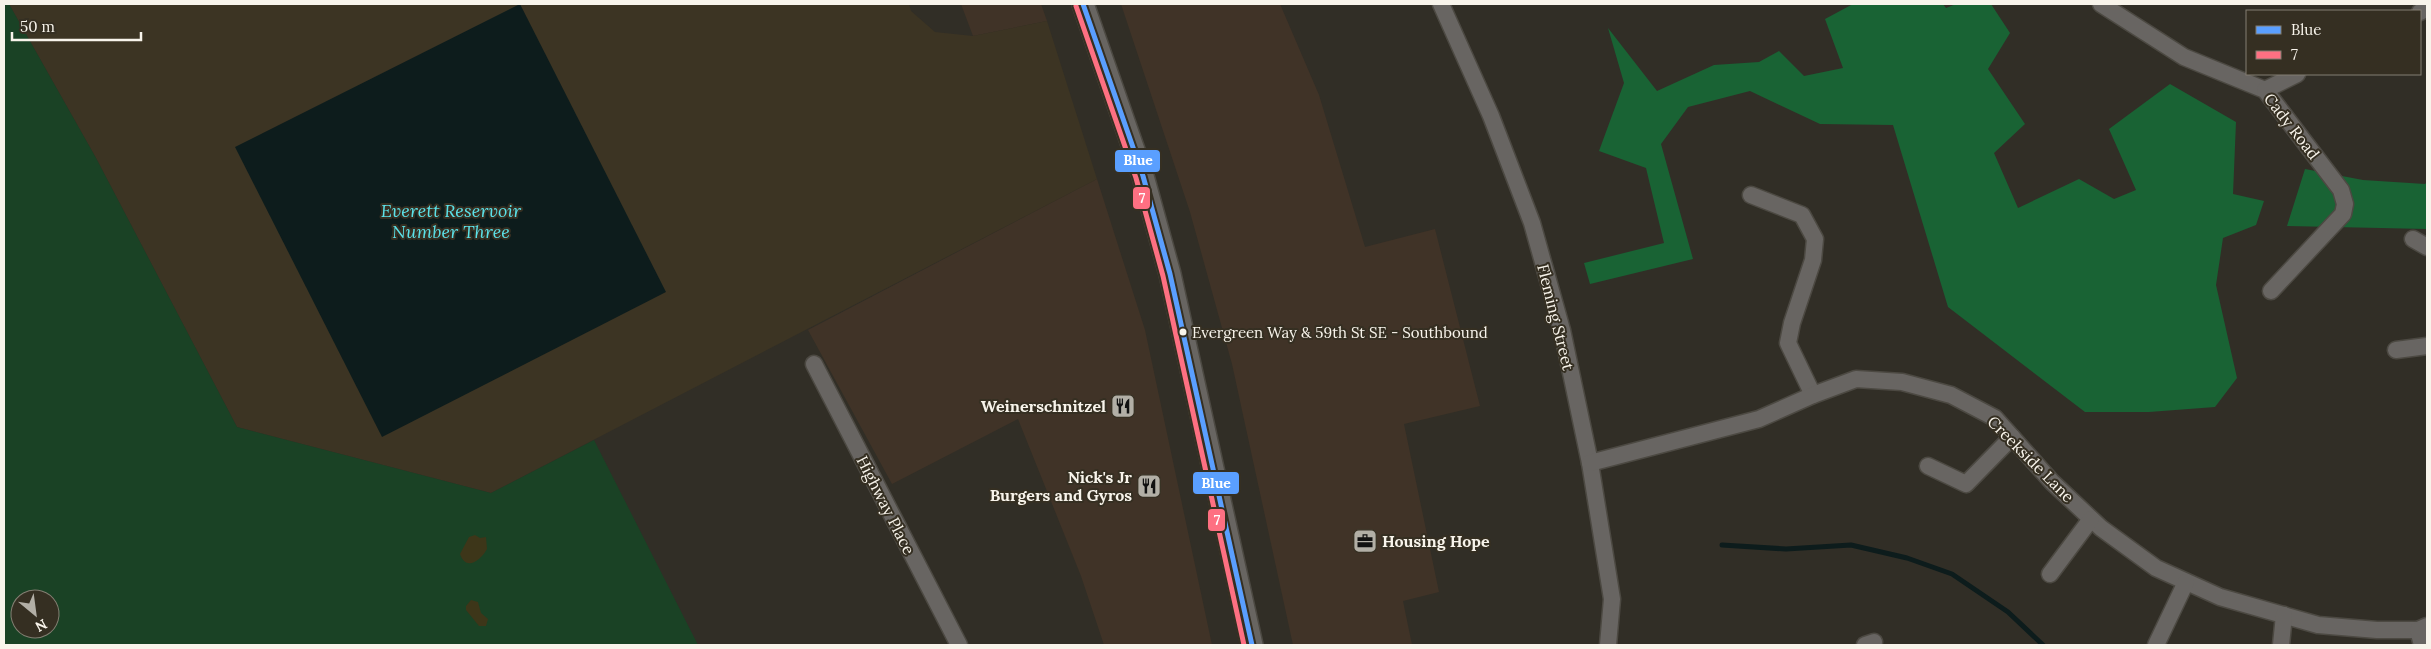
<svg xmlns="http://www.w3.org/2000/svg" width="2431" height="649" viewBox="0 0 2431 649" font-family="Lora,serif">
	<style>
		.commercial { fill: #403327 }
		.built { fill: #3c3423 }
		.green { fill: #1a4225; fill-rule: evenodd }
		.forest { fill: #196334 }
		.sand { fill: #3d3619 }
		.water { fill: #0d1c1c }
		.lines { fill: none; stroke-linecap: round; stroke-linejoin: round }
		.stream { stroke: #0d1c1c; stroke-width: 5 }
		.minor-casing { stroke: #4c4942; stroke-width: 19 }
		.major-casing { stroke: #4c4942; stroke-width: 24 }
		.minor { stroke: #686562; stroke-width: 16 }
		.major { stroke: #686561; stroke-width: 21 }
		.bus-1-casing { stroke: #352f22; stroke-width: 9 }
		.bus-2-casing { stroke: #352f22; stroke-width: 9 }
		.bus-1 { stroke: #5a9fff; stroke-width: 5 }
		.bus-2 { stroke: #fe7082; stroke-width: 5 }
		.bus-dot { fill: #f8f4eb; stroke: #352f22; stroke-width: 2 }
		.labels { text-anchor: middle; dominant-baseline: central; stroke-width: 4; stroke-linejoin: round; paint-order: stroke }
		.bus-label { font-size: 15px; fill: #f8f4eb; stroke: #352f22; text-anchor: start }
		.street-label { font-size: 16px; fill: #f8f4eb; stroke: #352f22 }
		.poi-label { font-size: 16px; font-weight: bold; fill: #f8f4eb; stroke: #352f22; text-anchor: end }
		.water-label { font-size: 18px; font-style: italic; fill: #5be1e8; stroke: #352f22 }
		.line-badge { stroke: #352f22; stroke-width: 2 }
		.badge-label { font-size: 14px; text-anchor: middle; font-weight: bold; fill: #fff }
	</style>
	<rect width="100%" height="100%" fill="#312e26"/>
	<!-- commercial -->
	<g class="commercial">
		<polygon points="961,4 1041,4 1047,21 973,36"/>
		<polygon points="1121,4 1280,4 1319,95 1365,247 1435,229 1480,406 1404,424 1439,592 1403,601 1412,645 1293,645 1232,364 1190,212"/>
		<polygon points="1097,179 1145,330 1212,645 1104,645 1081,576 1018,419 892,484 808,330"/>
	</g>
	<!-- built -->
	<polygon class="built" points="9,4 909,4 911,11 935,32 973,36 1047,21 1097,179 491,493 237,427 96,158"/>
	<!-- green -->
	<path class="green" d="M4,4H9L96,158L237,427L491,493L594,440L698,645H4ZM20,599H50V629H20Z"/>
	<!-- forest -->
	<g class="forest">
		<polygon points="1853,4 1943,4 1946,8 1956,4 1991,4 2010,33 1988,69 2025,124 1994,153 2018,208 2079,179 2114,199 2136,190 2109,129 2170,84 2236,122 2233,194 2264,201 2256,225 2223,238 2216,285 2237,378 2215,407 2149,412 2085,412 1948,307 1893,125 1820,124 1750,91 1688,107 1661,144 1693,259 1590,284 1584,263 1664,243 1646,168 1599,151 1624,83 1608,28 1657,91 1714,65 1759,62 1779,51 1804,76 1843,68 1825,19"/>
		<polygon points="2305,169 2363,180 2425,184 2427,182 2427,229 2287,226"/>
	</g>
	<!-- sand -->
	<g class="sand">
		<path d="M475,535L480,538L486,537L487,549C481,560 466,572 460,554L469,537Z"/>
		<polygon points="471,600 478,602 481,613 488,619 486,626 479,626 466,610 466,606"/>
	</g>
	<!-- water -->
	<polygon class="water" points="520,4 666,292 382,437 235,147"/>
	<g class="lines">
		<!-- stream -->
		<polyline class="stream" points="1722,545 1786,549 1851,545 1907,558 1952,574 2008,612 2043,645"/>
		<!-- minor casing -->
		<g class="minor-casing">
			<g id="minor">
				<polyline points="1441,4 1491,116 1532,223 1562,330 1590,463 1612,599 1608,645"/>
				<polyline points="2101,4 2184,57 2265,90 2341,190 2345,204 2343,214 2271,291"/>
				<polyline points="2420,12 2427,8"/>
				<polyline points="2265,90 2297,74"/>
				<polyline points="1751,195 1802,215 1815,239 1813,260 1792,323 1788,343 1813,395"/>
				<polyline points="2413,239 2427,247"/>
				<polyline points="2396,350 2427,346"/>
				<polyline points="814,364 959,645"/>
				<polyline points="1590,463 1759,419 1813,395 1856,379 1902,382 1951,395 1995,418 2052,482 2101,528 2156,568 2220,597 2318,625 2377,630 2418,630 2427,626"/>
				<polyline points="1928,466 1966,484 2012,437"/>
				<polyline points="2050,574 2091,519"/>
				<polyline points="2418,630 2422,645"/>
				<polyline points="1865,645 1874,642"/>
				<polyline points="2156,645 2186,582"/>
				<polyline points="2281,645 2284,615"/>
			</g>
		</g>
		<!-- major casing -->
		<g class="major-casing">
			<polyline id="major" points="1083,4 1143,176 1170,274 1252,645"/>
		</g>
		<!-- minor -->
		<use href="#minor" class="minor"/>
		<!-- major -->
		<use href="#major" class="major"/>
		<!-- bus-1 casing -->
		<g class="bus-1-casing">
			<polyline id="bus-1" points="1083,4 1143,176 1170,274 1252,645"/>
		</g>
		<!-- bus-2 casing -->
		<g class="bus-2-casing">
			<polyline id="bus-2" points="1076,6 1136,178 1163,276 1244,645"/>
		</g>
		<!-- bus-1 -->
		<use href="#bus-1" class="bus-1"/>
		<!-- bus-2 -->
		<use href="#bus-2" class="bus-2"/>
	</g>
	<!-- icons -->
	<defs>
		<g id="restaurant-square" transform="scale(1.25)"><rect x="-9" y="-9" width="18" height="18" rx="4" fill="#b2afa6" stroke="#352f22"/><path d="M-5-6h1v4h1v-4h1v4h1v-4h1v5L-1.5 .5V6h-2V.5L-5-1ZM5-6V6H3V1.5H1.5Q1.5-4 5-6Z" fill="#111"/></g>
		<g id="office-square" transform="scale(1.25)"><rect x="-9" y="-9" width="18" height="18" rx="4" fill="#b2afa6" stroke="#352f22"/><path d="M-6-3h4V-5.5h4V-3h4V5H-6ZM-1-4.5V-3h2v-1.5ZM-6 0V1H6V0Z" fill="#111"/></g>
	</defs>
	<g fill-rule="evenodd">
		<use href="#restaurant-square" x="1123" y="406"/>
		<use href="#restaurant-square" x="1149" y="486"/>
		<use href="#office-square" x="1365" y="541"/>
	</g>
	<!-- markers -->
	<circle class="bus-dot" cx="1183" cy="332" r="4.5"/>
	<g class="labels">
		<!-- bus labels -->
		<g class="bus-label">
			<text x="1192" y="332">Evergreen Way &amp; 59th St SE - Southbound</text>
		</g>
		<!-- street labels -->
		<g class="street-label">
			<text transform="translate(2292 126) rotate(52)">Cady Road</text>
			<text transform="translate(1556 317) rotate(76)">Fleming Street</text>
			<text transform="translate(2031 459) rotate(45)">Creekside Lane</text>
			<text transform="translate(886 505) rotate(63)">Highway Place</text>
		</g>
		<!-- poi labels -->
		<g class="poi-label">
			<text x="1106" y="406">Weinerschnitzel</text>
			<text x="1132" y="477">Nick's Jr<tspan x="1132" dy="18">Burgers and Gyros</tspan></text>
			<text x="1382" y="541" text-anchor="start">Housing Hope</text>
		</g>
		<!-- water labels -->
		<g class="water-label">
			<text x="451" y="210">Everett Reservoir<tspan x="451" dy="21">Number Three</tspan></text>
		</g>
	</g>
	<g class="line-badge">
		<rect x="1114" y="149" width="47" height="24" rx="5" fill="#5a9fff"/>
		<rect x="1132" y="186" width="19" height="24" rx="5" fill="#fe7082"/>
		<rect x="1192" y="471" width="48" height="24" rx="5" fill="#5a9fff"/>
		<rect x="1207" y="508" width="19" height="24" rx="5" fill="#fe7082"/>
	</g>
	<g class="badge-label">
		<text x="1138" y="165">Blue</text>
		<text x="1142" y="203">7</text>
		<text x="1216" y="488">Blue</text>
		<text x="1217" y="525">7</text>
	</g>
	<!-- border -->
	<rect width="2431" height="649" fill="none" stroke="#f8f4eb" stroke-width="10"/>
	<!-- legend -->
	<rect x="2246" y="10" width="175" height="65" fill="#352f22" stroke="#837e72"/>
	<rect x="2256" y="26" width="25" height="8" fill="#5a9fff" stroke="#837e72"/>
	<text x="2291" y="35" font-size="15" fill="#f8f4eb">Blue</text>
	<rect x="2256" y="51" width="25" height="8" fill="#fe7082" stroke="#837e72"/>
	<text x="2291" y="60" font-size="15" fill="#f8f4eb">7</text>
	<!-- north arrow -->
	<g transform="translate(35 614) rotate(151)"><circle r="24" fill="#352f22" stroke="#837e72"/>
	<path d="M0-4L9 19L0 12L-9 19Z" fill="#b2afa6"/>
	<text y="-8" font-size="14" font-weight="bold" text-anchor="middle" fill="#f8f4eb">N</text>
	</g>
	<!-- scale -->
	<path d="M12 32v8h129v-8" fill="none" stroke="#f8f4eb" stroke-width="2.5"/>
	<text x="20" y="32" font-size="15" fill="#f8f4eb" stroke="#352f22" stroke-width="4" paint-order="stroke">50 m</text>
</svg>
